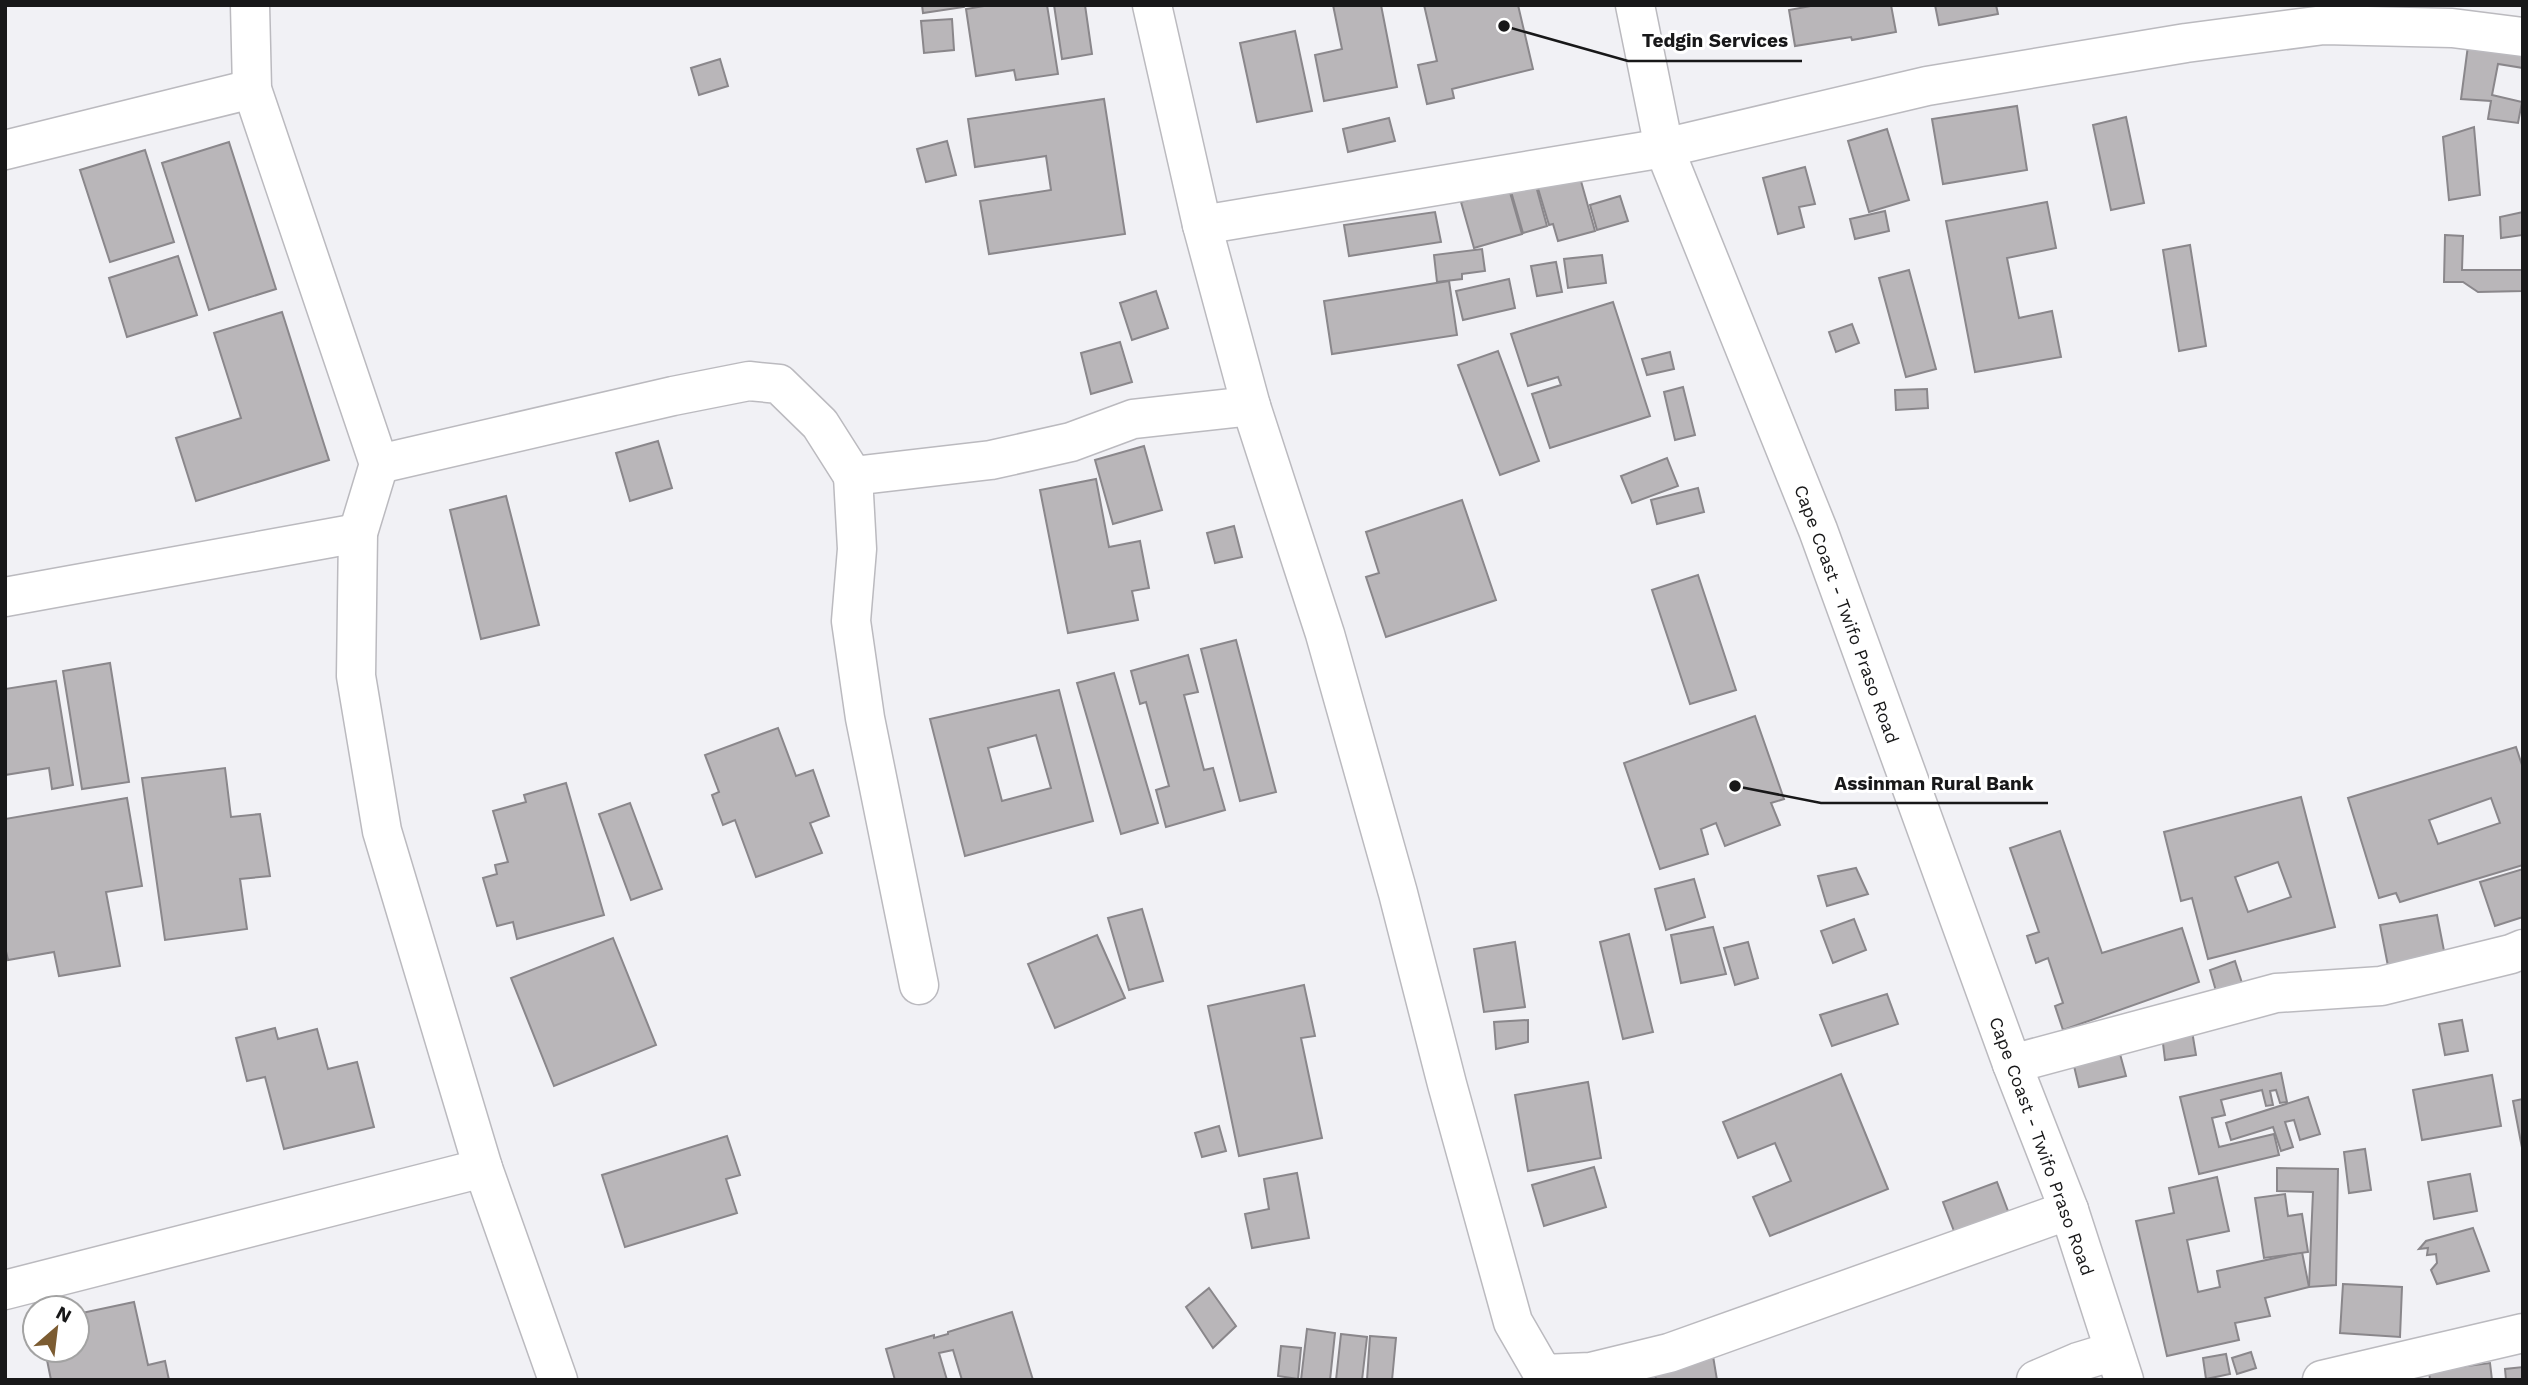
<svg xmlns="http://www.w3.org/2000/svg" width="2528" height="1385" viewBox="0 0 2528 1385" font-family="'Work Sans',sans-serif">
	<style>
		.building { fill: #b9b6b9; stroke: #8a878b; stroke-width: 2; fill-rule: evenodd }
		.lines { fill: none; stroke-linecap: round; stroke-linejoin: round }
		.minor-casing { stroke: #bbbabf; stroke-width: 41 }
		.major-casing { stroke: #bbbabf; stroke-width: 41 }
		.minor { stroke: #fff; stroke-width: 38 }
		.major { stroke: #fff; stroke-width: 38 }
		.labels { text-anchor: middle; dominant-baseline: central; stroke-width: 6; stroke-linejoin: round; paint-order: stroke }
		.street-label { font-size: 18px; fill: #181819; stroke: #fff }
		.leader { fill: none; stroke: #181819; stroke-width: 2.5 }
		.callout-dot { fill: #181819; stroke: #fff; stroke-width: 2.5 }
		.callout-label { font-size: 19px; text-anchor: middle; font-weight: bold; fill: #181819; stroke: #fff; stroke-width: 6; stroke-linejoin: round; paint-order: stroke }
	</style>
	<rect width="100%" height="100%" fill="#f1f1f5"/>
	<!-- building -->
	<g class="building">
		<polygon points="922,5 964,5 964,7 923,13"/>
		<polygon points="990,5 1047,5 1058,74 1016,80 1014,70 976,76 966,9"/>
		<polygon points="1054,5 1085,5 1092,54 1062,59"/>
		<polygon points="1333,5 1381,5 1397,87 1324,101 1315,55 1342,49"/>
		<polygon points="1424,5 1518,5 1533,69 1452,89 1454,98 1427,104 1418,65 1437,61"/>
		<polygon points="1816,5 1891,5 1896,32 1852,40 1851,37 1795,46 1789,10"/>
		<polygon points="1935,5 1996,5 1998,14 1939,25"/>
		<polygon points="952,19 954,50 924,53 921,21"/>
		<polygon points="1295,31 1312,111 1257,122 1240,43"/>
		<polygon points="2469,38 2523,47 2523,68 2498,64 2492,95 2522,102 2518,123 2488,119 2491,101 2461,99"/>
		<polygon points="720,59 728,86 699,95 691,68"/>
		<polygon points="1104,99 1125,234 989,254 980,201 1051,190 1046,156 975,167 968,119"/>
		<polygon points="2017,106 2027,170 1943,184 1932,119"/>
		<polygon points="2126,117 2144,203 2111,210 2093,125"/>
		<polygon points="1389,118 1395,141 1348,152 1343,129"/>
		<polygon points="2474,127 2480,195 2449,200 2443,137"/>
		<polygon points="1887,129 1909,200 1869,212 1848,141"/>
		<polygon points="947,141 956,175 926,182 917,149"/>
		<polygon points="229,142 276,289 209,310 162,163"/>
		<polygon points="145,150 174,242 110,262 80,170"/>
		<polygon points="1805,167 1815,204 1799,207 1804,227 1778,234 1763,178"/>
		<polygon points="1579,174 1595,231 1558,241 1553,224 1549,225 1537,185"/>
		<polygon points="1536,186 1547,226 1523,233 1510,188"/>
		<polygon points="1509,189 1522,234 1474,248 1461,202"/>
		<polygon points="1620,196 1628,221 1597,230 1590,205"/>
		<polygon points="2047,202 2056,248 2007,258 2019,318 2052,311 2061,357 1975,372 1946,221"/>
		<polygon points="1885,211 1889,231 1855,239 1850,219"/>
		<polygon points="1435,212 1441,242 1349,256 1344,225"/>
		<polygon points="2523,212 2523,235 2501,238 2500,217"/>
		<polygon points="2445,235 2463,236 2462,270 2523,270 2523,291 2478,292 2463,282 2444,282"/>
		<polygon points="2190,245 2206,346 2179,351 2163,250"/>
		<polygon points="1482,249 1485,271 1462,274 1462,279 1437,282 1434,255"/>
		<polygon points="1602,255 1606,283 1568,288 1564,259"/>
		<polygon points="178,256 197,315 127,337 109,278"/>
		<polygon points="1556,262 1562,292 1537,296 1531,266"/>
		<polygon points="1909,270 1936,369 1906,377 1879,278"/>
		<polygon points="1509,279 1515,308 1463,320 1456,291"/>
		<polygon points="1449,281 1457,335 1332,354 1324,301"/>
		<polygon points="1156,291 1168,328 1132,340 1120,303"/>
		<polygon points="1613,302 1650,416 1550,448 1532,394 1561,385 1558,377 1528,386 1511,334"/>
		<polygon points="282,312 329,460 196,501 176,438 241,418 214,333"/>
		<polygon points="1852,324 1859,343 1836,352 1829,332"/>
		<polygon points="1120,342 1132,382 1091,394 1081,353"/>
		<polygon points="1498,351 1539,461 1500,475 1458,365"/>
		<polygon points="1670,352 1674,369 1647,375 1642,359"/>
		<polygon points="1683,387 1695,435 1675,440 1664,392"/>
		<polygon points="1927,389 1928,408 1896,410 1895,390"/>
		<polygon points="658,441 672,488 630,501 616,453"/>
		<polygon points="1144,446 1162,510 1113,524 1095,460"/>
		<polygon points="1667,458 1678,486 1632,503 1621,476"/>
		<polygon points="1096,479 1109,547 1140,541 1149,588 1132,591 1138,620 1068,633 1040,490"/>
		<polygon points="1698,488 1704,512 1657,524 1651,500"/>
		<polygon points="506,496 539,625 481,639 450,510"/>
		<polygon points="1462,500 1496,600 1386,637 1366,577 1379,573 1366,532"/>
		<polygon points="1234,526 1242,557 1215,563 1207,533"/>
		<polygon points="1698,575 1736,690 1690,704 1652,590"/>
		<polygon points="1236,640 1276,792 1240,801 1201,649"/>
		<polygon points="1188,655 1198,692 1184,695 1204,770 1213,768 1225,810 1166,827 1156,790 1169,786 1146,702 1140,704 1131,671"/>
		<polygon points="110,663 129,782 82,789 63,671"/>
		<polygon points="1114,673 1158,823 1121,834 1077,683"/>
		<polygon points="56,681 73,785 52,789 49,768 5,775 5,689"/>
		<path d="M1059,690L1093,821L965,856L930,719ZM1036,735L1051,788L1002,801L988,748Z"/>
		<polygon points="1755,716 1784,799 1771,803 1780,825 1725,846 1716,823 1701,829 1708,854 1660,869 1624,763"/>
		<polygon points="778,728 796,776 813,770 829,816 810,823 822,853 756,877 735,820 723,825 712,795 719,792 705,755"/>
		<path d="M2516,747L2523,768V865L2400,902L2396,893L2379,898L2348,798ZM2491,798L2500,823L2438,844L2429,820Z"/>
		<polygon points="225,768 231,817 260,814 270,876 240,879 247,929 165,940 142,778"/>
		<polygon points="566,783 604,915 517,939 513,922 497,926 483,878 497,874 495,865 508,862 493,811 526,802 524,795"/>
		<path d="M2301,797L2335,927L2208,959L2192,898L2181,901L2164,832ZM2278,862L2291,897L2248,912L2235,877Z"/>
		<polygon points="127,798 142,886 106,892 120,966 59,976 54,952 8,960 5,947 5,819"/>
		<polygon points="630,803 662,889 631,900 599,814"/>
		<polygon points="2060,831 2102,953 2182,928 2199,982 2063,1030 2055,1006 2063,1003 2048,958 2036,963 2027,936 2039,932 2010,848"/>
		<polygon points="1856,868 1868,894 1827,906 1818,876"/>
		<polygon points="2523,869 2523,917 2495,926 2480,882"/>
		<polygon points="1694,879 1705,917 1666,930 1655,889"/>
		<polygon points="1142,909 1163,981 1129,990 1108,918"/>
		<polygon points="2437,915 2445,956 2388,966 2380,925"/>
		<polygon points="1854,919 1866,950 1833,963 1821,931"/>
		<polygon points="1713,927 1726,974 1681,983 1671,935"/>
		<polygon points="1629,934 1653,1032 1623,1039 1600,942"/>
		<polygon points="1097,935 1125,998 1055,1028 1028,964"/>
		<polygon points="613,938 656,1045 554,1086 511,978"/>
		<polygon points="1515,942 1525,1007 1484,1012 1474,949"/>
		<polygon points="1748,942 1758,978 1735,985 1724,948"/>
		<polygon points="2235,961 2242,983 2216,991 2210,970"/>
		<polygon points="1304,985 1315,1036 1301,1038 1322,1138 1239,1156 1208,1006"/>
		<polygon points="1887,994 1898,1024 1832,1046 1820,1015"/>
		<polygon points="1528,1020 1528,1042 1496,1049 1494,1022"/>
		<polygon points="2462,1020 2468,1051 2445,1055 2439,1024"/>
		<polygon points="275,1028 278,1039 317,1029 328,1069 357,1062 374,1127 284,1149 265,1077 247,1081 236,1038"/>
		<polygon points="2192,1031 2196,1055 2165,1060 2162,1035"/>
		<polygon points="2120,1054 2126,1076 2079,1087 2074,1066"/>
		<polygon points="2281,1073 2287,1102 2280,1103 2276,1090 2270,1091 2273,1105 2266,1106 2262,1090 2221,1100 2225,1115 2212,1118 2219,1147 2274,1134 2279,1155 2199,1174 2180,1097"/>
		<polygon points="1841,1074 1888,1189 1770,1236 1753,1197 1791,1181 1775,1143 1738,1158 1723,1122"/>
		<polygon points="2492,1075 2501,1126 2422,1140 2413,1090"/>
		<polygon points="1588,1082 1601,1158 1528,1171 1515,1095"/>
		<polygon points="2308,1097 2320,1134 2300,1140 2294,1120 2285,1122 2293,1147 2281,1151 2273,1127 2231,1140 2226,1123"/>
		<polygon points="2523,1099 2523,1153 2513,1101"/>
		<polygon points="1219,1126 1226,1151 1202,1157 1195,1133"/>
		<polygon points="727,1136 740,1175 726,1179 737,1213 625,1247 602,1175"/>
		<polygon points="2365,1149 2371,1190 2349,1193 2344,1152"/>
		<polygon points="1594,1167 1606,1207 1544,1226 1532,1185"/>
		<polygon points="2277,1168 2338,1169 2336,1285 2309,1287 2313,1192 2277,1191"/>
		<polygon points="1297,1173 1309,1238 1252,1248 1245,1214 1269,1209 1264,1179"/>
		<polygon points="2470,1174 2477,1211 2434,1219 2428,1182"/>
		<polygon points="2217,1177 2229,1231 2187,1240 2198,1292 2220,1287 2217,1271 2302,1252 2309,1287 2265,1298 2270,1316 2235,1323 2239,1340 2167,1356 2136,1221 2174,1213 2169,1188"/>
		<polygon points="1997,1182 2011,1219 1957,1239 1943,1202"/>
		<polygon points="2285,1194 2288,1216 2302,1214 2308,1252 2264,1258 2255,1198"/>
		<polygon points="2473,1228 2489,1271 2437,1284 2431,1270 2437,1263 2436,1254 2427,1255 2428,1248 2419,1249 2426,1241"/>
		<polygon points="2343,1284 2402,1287 2400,1337 2340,1333"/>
		<polygon points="1209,1288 1236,1326 1213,1348 1186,1307"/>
		<polygon points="134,1302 148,1365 165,1361 169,1380 51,1380 45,1350 77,1350 77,1314"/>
		<polygon points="1012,1312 1033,1380 962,1380 953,1350 939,1353 947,1380 895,1380 886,1349 934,1335 934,1338 948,1334 948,1332"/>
		<polygon points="1307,1329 1335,1333 1330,1380 1301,1380"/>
		<polygon points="1341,1334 1367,1337 1362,1380 1336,1380"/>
		<polygon points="1370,1336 1396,1338 1392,1380 1367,1380"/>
		<polygon points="1281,1346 1301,1348 1298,1379 1278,1376"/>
		<polygon points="2251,1352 2256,1368 2237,1374 2232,1358"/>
		<polygon points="2226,1354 2230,1374 2206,1379 2203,1358"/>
		<polygon points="1713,1356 1717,1380 1656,1380 1653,1365"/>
		<polygon points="2490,1363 2492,1380 2430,1380 2429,1371"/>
		<polygon points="2523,1367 2523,1380 2506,1380 2505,1369"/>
	</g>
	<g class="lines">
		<!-- minor casing -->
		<g class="minor-casing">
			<g id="minor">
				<polyline points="250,5 252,89 379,464 358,533 356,676 382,831 483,1168 558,1380"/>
				<polyline points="5,150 252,89"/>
				<polyline points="1202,225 1664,148 1927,86 2186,43 2324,25 2452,28 2523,37"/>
				<polyline points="1251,406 1325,634 1398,893 1447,1084 1513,1322 1543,1374 1591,1372 1669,1353 2069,1210"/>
				<polyline points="379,464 673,396 749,381 779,384 820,424 853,476"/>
				<polyline points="5,597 358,533"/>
				<polyline points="919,985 865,718 851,621 857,549 853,476 991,460 1071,442 1133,419 1251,406 1202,225 1152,5"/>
				<polyline points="2012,1064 2276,993 2381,986 2511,954 2523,949"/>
				<polyline points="5,1290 483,1168"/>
				<polyline points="2036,1380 2078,1362 2114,1351"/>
				<polyline points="2322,1380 2523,1333"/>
			</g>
		</g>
		<!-- major casing -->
		<g class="major-casing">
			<polyline id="major" points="1635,5 1664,148 1818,530 2012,1064 2069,1210 2124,1380"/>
		</g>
		<!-- minor -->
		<use href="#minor" class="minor"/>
		<!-- major -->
		<use href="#major" class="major"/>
	</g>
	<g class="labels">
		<!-- street labels -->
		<g class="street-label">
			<text transform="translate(1847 614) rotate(70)">Cape Coast - Twifo Praso Road</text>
			<text transform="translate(2042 1146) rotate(70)">Cape Coast - Twifo Praso Road</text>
		</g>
	</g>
	<!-- callouts -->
	<path class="leader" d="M1504 26L1628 61H1802M1735 786L1821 803H2048"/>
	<g class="callout-dot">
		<circle cx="1504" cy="26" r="7"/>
		<circle cx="1735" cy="786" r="7"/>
	</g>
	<g class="callout-label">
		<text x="1715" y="47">Tedgin Services</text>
		<text x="1934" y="790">Assinman Rural Bank</text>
	</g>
	<!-- border -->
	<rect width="2528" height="1385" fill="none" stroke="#181819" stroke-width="14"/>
	<!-- north arrow -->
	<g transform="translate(56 1329) rotate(28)"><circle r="33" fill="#ffffff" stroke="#a3a3a3" stroke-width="2"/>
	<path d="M0-5L12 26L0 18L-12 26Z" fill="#7c5c32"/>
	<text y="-10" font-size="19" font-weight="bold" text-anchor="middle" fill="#181819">N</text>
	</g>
</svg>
